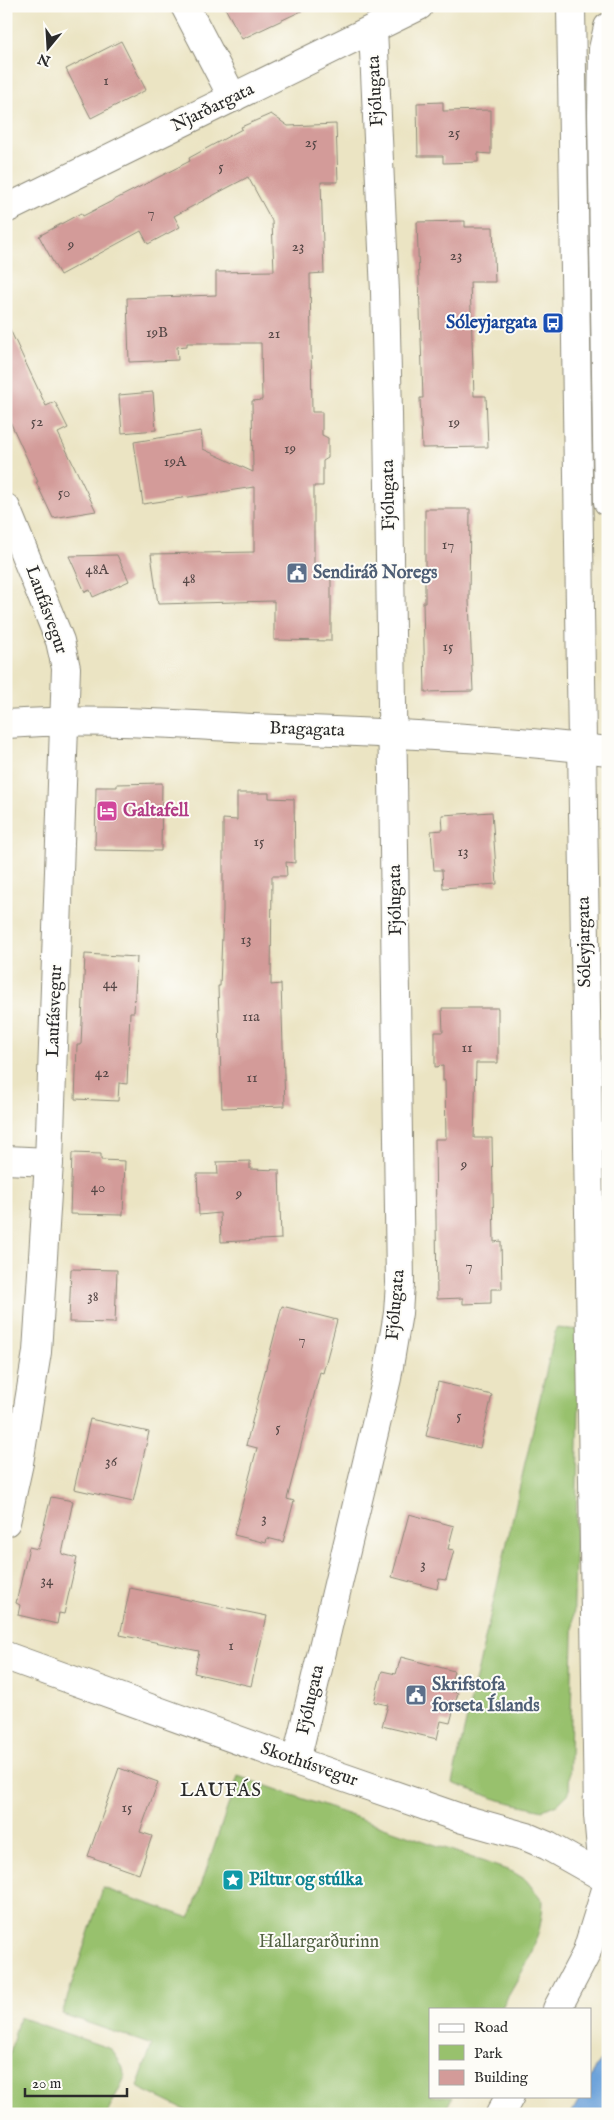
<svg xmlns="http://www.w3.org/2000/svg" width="614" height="2120" viewBox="0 0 614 2120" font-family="'IM FELL English',serif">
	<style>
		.green { fill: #98c16d; stroke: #62764c }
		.water { fill: #6da3da; stroke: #4c6782 }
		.building { fill: #d39b99 }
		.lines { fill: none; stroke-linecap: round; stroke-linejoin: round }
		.minor-casing { stroke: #8b8877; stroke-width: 30 }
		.tertiary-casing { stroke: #8b8877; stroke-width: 30 }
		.secondary-casing { stroke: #8b8877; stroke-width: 30 }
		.minor { stroke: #fff; stroke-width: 28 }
		.tertiary { stroke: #fff; stroke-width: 28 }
		.secondary { stroke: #fff; stroke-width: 28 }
		.labels { text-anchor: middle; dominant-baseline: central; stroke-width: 4; stroke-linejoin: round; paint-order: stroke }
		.number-label { font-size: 15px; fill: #554746 }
		.street-label { font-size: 18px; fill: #2b2b2b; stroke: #fdfcf7 }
		.transit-label { font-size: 18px; font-weight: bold; fill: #164399; stroke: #fdfcf7; text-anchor: end }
		.service-label { font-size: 18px; font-weight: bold; fill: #4e5e75; stroke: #fdfcf7; text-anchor: start }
		.hotel-label { font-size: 18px; font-weight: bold; fill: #b23c85; stroke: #fdfcf7; text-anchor: start }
		.culture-label { font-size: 18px; font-weight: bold; fill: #0d838f; stroke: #fdfcf7; text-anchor: start }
		.park-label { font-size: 18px; fill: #516042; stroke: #fdfcf7 }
		.neighbourhood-label { font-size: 19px; letter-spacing: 1px; fill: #2b2b2b; stroke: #fdfcf7 }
	</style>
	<rect width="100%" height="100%" fill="#fdfcf7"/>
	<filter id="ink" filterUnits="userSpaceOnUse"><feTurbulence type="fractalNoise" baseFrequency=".02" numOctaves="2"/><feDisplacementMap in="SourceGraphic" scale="10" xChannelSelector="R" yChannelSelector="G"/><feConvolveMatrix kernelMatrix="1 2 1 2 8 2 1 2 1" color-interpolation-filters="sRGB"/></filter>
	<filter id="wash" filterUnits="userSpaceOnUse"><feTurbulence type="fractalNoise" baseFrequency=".0096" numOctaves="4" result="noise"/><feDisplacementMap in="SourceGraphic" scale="20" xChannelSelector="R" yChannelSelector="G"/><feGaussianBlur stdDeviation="1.12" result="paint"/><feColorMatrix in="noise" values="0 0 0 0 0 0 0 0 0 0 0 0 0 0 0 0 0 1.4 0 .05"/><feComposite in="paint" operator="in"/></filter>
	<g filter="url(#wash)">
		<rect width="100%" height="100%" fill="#ebe4c3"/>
		<!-- green -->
		<g class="green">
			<polygon points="556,1328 581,1330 569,1793 559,1803 543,1810 499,1800 452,1783"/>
			<path d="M238,1776L513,1872L526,1880L543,1901C542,1944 521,1973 501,2009H430V2096H453L443,2114H193L137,2087L152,2045L62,2014L103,1888L190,1918Z"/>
			<polygon points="19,2017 111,2049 122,2065 125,2077 107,2114 6,2114 6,2069"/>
		</g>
		<!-- water -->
		<polygon class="water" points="608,2047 608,2114 571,2114 581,2096 590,2096 590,2079"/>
		<g id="blocks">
			<!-- building -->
			<g class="building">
				<polygon points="224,6 312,6 242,39"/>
				<polygon points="121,41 146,90 91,118 66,69"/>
				<polygon points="443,102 443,111 491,110 491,154 478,153 478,162 443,163 443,156 418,156 417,103"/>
				<polygon points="271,114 288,126 336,124 338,182 321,182 324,273 310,274 312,412 322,412 322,435 328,438 328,458 323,461 323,486 314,486 314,573 331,573 331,641 274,640 274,601 158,604 151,554 254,552 254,487 143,504 134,442 201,431 203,449 253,472 252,401 262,400 261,343 187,343 187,346 177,347 178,360 129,362 127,298 216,295 216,272 274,271 272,221 248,177 174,216 180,227 148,244 141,231 60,275 39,236 81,213 83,216 190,161 189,158 242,129 241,127"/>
				<polygon points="465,221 465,227 493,227 495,282 470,282 474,396 486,396 488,447 422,448 420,398 423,398 417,222"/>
				<polygon points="6,321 46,406 55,402 68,428 58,433 96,511 53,518 36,482 38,482 6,413"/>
				<polygon points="153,392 156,430 122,433 119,395"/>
				<polygon points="425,509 470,509 469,601 473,691 425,692 423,602 425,602"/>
				<polygon points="117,555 129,581 93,597 90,590 85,592 69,556"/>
				<polygon points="162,783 161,851 95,850 96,787 117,787 117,784"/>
				<polygon points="237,793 269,793 269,798 294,799 295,863 286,862 287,876 272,876 271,985 281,984 285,1106 222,1108 218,986 220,986 223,910 223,819 237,820"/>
				<polygon points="492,812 497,884 443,888 442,870 434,870 431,831 443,830 442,815"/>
				<polygon points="85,954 137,957 134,1012 130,1012 127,1084 119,1083 118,1101 75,1099 77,1045 81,1045"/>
				<polygon points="442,1008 498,1008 498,1063 476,1063 474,1138 492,1138 494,1242 501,1241 502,1289 491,1289 491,1303 463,1304 463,1298 437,1299 435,1139 446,1139 445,1080 443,1081 443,1066 435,1067 435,1032 443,1032"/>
				<polygon points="72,1153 101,1154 101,1160 125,1161 123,1215 70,1214"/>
				<polygon points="250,1161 250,1169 279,1170 281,1239 221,1242 220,1213 199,1215 197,1174 218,1174 217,1162"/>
				<polygon points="71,1269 117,1270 115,1323 69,1322"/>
				<polygon points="282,1306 337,1320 323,1373 320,1372 287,1499 294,1501 283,1542 267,1538 266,1543 234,1535 257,1448 246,1445"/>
				<polygon points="438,1382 492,1395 480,1448 426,1436"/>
				<polygon points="90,1419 149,1432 133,1502 74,1489"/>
				<polygon points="51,1497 73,1501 62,1554 77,1558 64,1614 59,1613 57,1624 18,1615 20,1605 16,1603 29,1547 38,1549"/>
				<polygon points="409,1514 454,1526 448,1549 454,1550 446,1580 439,1579 437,1589 392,1577"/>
				<polygon points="130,1588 267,1616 251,1686 194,1673 199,1651 120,1635"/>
				<polygon points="401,1657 454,1671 449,1691 458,1693 450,1723 441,1721 437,1739 382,1726 388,1705 374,1702 382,1671 396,1674"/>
				<polygon points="119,1768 158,1782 140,1832 152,1836 139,1874 88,1856"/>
			</g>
		</g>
	</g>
	<g filter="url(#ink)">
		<use href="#blocks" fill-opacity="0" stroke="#8b8877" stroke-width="1"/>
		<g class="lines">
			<!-- minor casing -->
			<g class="minor-casing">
				<g id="minor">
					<polyline points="185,6 233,98"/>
					<polyline points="6,508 60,641 66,668 49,1162 37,1352 19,1463 6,1522"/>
					<path d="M6,724C88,718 170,724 252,728C371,732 490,737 608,751"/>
					<polyline points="6,1160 49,1162"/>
					<polyline points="6,1656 296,1761 463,1819 527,1837 548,1846 608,1880"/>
					<polyline points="296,1761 387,1378 398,1313 400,1283 388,414 385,292 373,29"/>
				</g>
			</g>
			<!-- tertiary casing -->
			<g class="tertiary-casing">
				<polyline id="tertiary" points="6,209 419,6"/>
			</g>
			<!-- secondary casing -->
			<g class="secondary-casing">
				<g id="secondary">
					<polyline points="571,6 598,1815 601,1849 608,1878"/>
					<polyline points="608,27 603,49 602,114 608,502"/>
					<polyline points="557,2009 586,1954 608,1883"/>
					<polyline points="500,2114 510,2096"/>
				</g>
			</g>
			<!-- minor -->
			<use href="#minor" class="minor"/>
			<!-- tertiary -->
			<use href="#tertiary" class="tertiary"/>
			<!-- secondary -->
			<use href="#secondary" class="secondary"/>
		</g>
	</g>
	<!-- icons -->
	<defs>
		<g id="bus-square" transform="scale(1.125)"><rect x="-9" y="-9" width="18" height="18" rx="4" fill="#1a4fb4" stroke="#fdfcf7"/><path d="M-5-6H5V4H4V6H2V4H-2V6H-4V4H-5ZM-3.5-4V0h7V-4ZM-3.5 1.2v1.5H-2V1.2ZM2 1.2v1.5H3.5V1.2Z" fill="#fff"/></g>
		<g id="civic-square" transform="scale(1.125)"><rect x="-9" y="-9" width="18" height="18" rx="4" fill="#5c6f8a" stroke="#fdfcf7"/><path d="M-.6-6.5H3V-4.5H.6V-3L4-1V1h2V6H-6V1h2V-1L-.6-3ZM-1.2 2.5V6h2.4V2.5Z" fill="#fff"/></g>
		<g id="hotel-square" transform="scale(1.125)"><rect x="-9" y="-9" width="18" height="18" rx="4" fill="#d1479c" stroke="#fdfcf7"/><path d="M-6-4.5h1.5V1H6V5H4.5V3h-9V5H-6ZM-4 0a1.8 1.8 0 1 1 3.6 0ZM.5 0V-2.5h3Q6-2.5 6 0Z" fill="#fff"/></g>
		<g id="sight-square" transform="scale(1.125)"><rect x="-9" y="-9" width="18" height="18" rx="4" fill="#0f9aa8" stroke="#fdfcf7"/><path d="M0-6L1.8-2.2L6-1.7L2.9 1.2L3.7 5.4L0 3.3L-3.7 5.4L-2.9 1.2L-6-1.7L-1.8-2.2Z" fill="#fff"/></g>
	</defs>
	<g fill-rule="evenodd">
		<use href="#bus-square" x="553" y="323"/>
		<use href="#civic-square" x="297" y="573"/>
		<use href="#hotel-square" x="107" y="811"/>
		<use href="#civic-square" x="416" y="1695"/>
		<use href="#sight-square" x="233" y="1880"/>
	</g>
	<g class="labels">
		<!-- number labels -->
		<g class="number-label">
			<text x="106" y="80">1</text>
			<text x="454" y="132">25</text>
			<text x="311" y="142">25</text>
			<text x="221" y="166">5</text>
			<text x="151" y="212">7</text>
			<text x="71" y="244">9</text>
			<text x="298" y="246">23</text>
			<text x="456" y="255">23</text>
			<text x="157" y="332">19B</text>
			<text x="274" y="333">21</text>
			<text x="37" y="421">52</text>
			<text x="454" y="422">19</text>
			<text x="290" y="448">19</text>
			<text x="175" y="461">19A</text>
			<text x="64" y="492">50</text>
			<text x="448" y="544">17</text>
			<text x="97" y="569">48A</text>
			<text x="189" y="578">48</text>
			<text x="448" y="646">15</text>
			<text x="259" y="841">15</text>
			<text x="463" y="851">13</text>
			<text x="246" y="939">13</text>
			<text x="110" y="983">44</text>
			<text x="251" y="1016">11a</text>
			<text x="467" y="1047">11</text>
			<text x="102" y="1072">42</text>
			<text x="252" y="1077">11</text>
			<text x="464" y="1164">9</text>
			<text x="98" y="1187">40</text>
			<text x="239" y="1193">9</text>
			<text x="469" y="1265">7</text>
			<text x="93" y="1296">38</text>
			<text x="302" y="1339">7</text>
			<text x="459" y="1415">5</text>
			<text x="278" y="1427">5</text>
			<text x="111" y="1461">36</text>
			<text x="264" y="1518">3</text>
			<text x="423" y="1564">3</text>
			<text x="47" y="1580">34</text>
			<text x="231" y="1645">1</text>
			<text x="127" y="1807">15</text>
		</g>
		<!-- street labels -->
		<g class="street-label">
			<text transform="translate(376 91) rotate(-93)">Fjólugata</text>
			<text transform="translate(213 108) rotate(-26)">Njarðargata</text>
			<text transform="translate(389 495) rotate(-91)">Fjólugata</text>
			<text transform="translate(46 610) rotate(70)">Laufásvegur</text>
			<text transform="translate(307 730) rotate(2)">Bragagata</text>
			<text transform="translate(396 900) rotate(-91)">Fjólugata</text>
			<text transform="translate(585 942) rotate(-91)">Sóleyjargata</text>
			<text transform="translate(55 1011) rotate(-88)">Laufásvegur</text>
			<text transform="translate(396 1305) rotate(-85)">Fjólugata</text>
			<text transform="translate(311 1700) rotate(-77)">Fjólugata</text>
			<text transform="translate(309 1765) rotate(19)">Skothúsvegur</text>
		</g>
		<!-- transit labels -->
		<g class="transit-label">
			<text x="537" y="323">Sóleyjargata</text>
		</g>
		<!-- service labels -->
		<g class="service-label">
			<text x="313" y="573">Sendiráð Noregs</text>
			<text x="432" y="1685">Skrifstofa<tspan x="432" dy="21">forseta Íslands</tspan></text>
		</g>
		<!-- hotel labels -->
		<g class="hotel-label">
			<text x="123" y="811">Galtafell</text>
		</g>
		<!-- culture labels -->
		<g class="culture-label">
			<text x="249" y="1880">Piltur og stúlka</text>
		</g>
		<!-- park labels -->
		<g class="park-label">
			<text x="319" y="1942">Hallargarðurinn</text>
		</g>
		<!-- neighbourhood labels -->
		<g class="neighbourhood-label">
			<text x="221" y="1791">LAUFÁS</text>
		</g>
	</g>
	<!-- margin -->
	<rect width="614" height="2120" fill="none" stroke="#fdfcf7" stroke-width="25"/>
	<!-- legend -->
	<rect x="429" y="2008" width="162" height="90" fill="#fdfcf7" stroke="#a9a8a5"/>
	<rect x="439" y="2024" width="25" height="8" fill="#ffffff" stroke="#a9a8a5"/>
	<text x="474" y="2032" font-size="15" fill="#2b2b2b">Road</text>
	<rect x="439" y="2045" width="25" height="15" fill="#98c16d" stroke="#a9a8a5"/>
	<text x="474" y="2058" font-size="15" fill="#2b2b2b">Park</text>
	<rect x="439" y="2070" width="25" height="15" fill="#d39b99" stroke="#a9a8a5"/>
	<text x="474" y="2082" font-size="15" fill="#2b2b2b">Building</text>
	<!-- north arrow -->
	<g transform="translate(48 48) rotate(198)" stroke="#fdfcf7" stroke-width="4" paint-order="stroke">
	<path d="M0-4L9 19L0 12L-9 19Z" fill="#2b2b2b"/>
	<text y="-8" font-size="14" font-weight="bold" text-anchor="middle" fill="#2b2b2b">N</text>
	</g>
	<!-- scale -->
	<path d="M25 2088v8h102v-8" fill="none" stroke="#2b2b2b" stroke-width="2.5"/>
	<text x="32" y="2088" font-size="15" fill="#2b2b2b" stroke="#fdfcf7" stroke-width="4" paint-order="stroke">20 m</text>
</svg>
